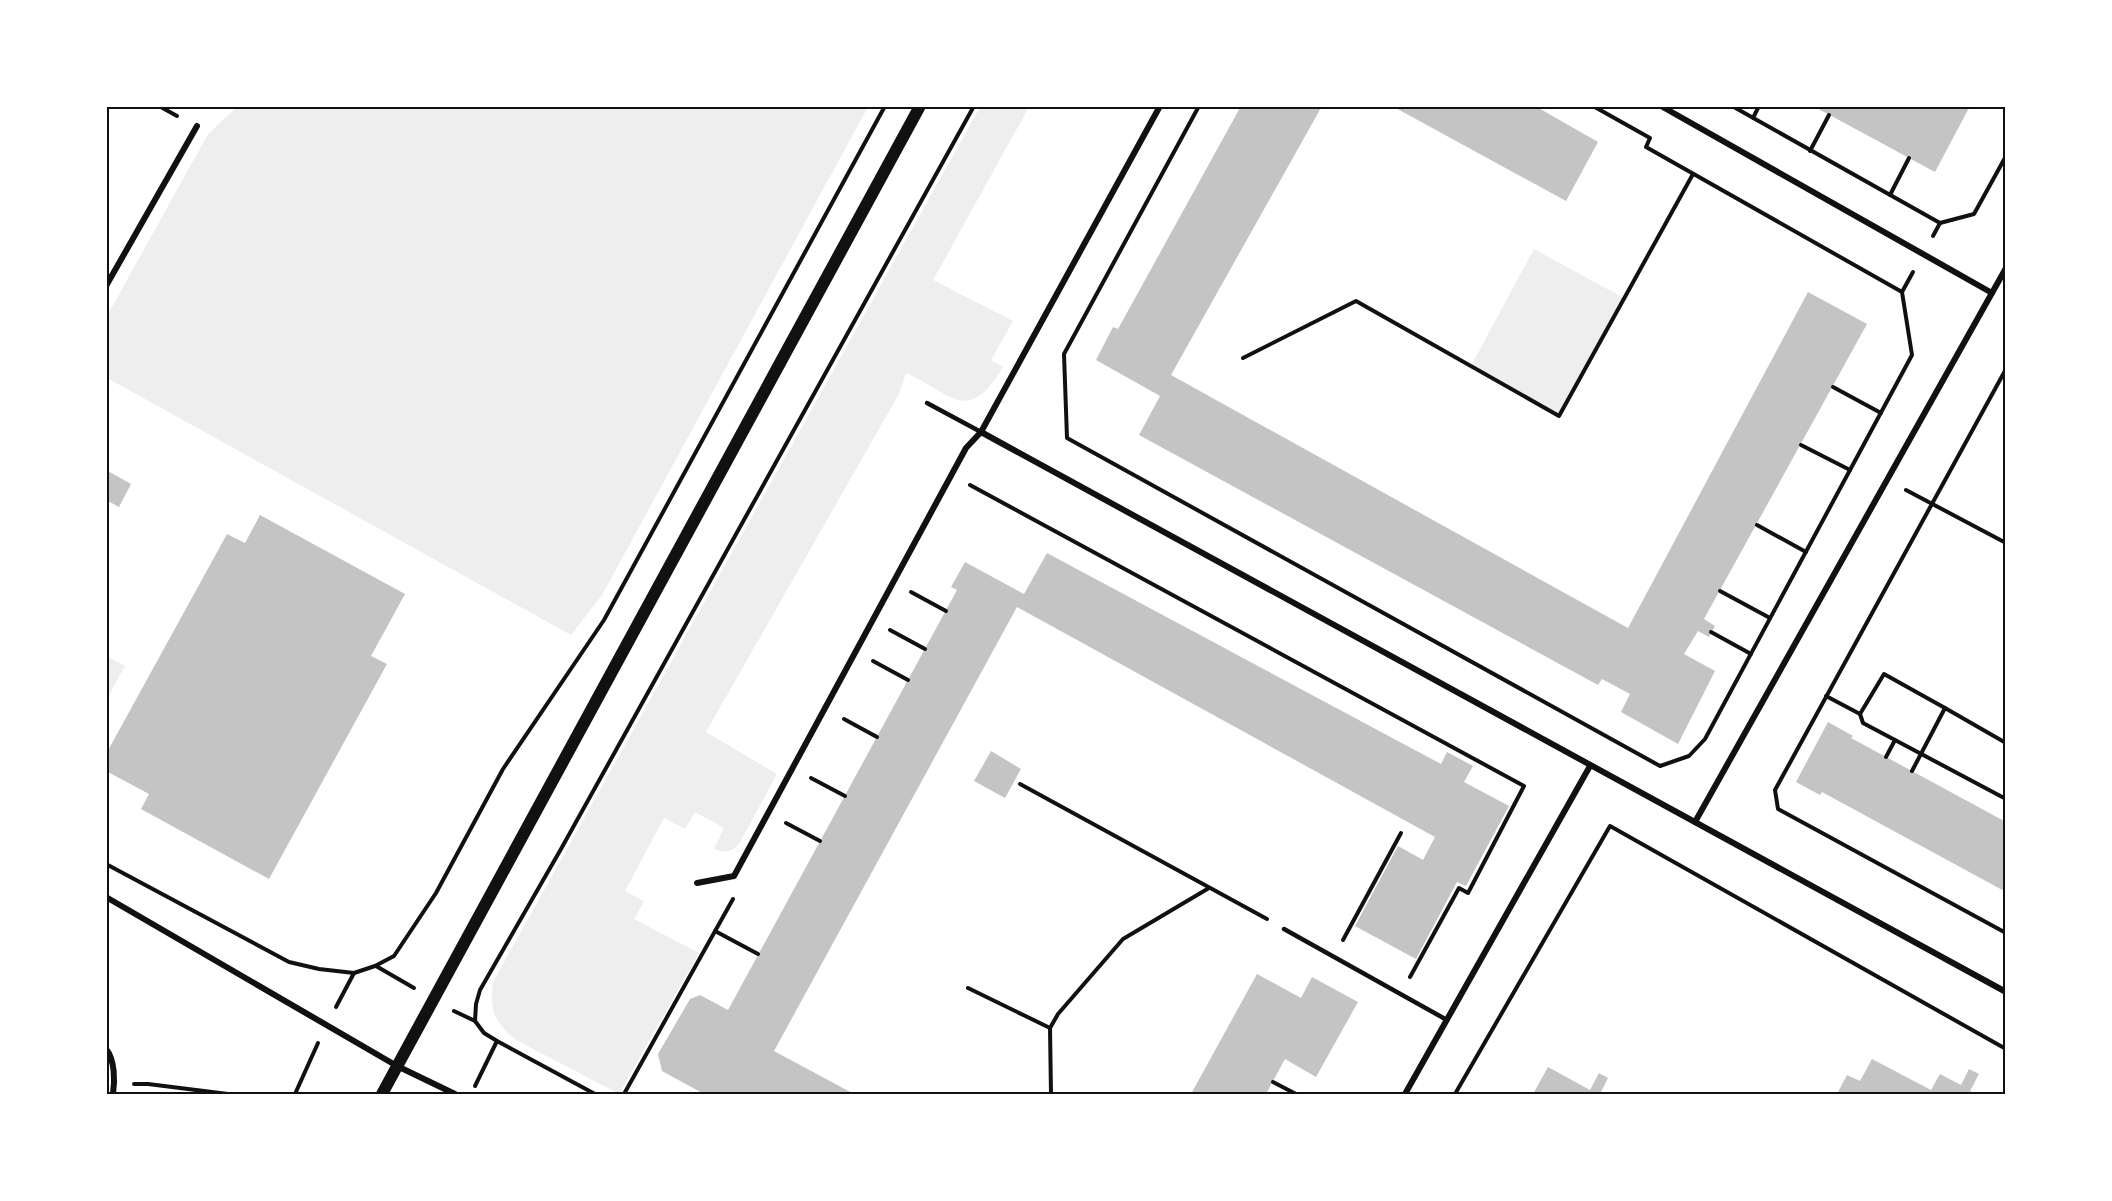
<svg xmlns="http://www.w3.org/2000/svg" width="2112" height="1201" viewBox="0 0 2112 1201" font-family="Cabin,sans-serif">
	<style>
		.green { fill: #eee }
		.building { fill: #c4c4c4 }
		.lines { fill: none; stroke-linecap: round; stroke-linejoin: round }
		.path { stroke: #111; stroke-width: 4 }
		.service { stroke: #111; stroke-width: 4.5 }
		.minor { stroke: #111; stroke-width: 6 }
		.secondary { stroke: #111; stroke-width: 12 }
		.neatline { fill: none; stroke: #111; stroke-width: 2 }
	</style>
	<rect width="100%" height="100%" fill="#fff"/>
	<!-- green -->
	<g class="green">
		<polygon points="238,106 868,106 868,107 602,595 571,635 107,378 107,316 208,134"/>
		<path d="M980,107H1029L933,280L1013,321L991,360L1003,367C967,426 953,394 906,373L899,394L706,732L777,774L739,844C730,853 725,853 714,849L724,828L695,812L685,829L664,818L625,891L644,901L634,919L699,953L619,1094L516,1040C494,1022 489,1010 493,982Z"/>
		<polygon points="1534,249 1624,298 1559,416 1471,366"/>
		<polygon points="107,656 125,666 107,699"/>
	</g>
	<!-- building -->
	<g class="building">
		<polygon points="1241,106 1322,106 1171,375 1628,628 1808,292 1867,324 1704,619 1715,626 1709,637 1698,631 1684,654 1715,671 1678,744 1621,712 1630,694 1602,679 1598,685 1139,435 1160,396 1096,360 1113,327 1118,329"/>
		<polygon points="1392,106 1535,106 1598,142 1566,201"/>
		<polygon points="1813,106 1970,106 1935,172"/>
		<polygon points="106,470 131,484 119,507 106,500"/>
		<polygon points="260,515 405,594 371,656 387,664 269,879 141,809 149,794 106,771 106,754 227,534 245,543"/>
		<polygon points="1047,553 1441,764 1447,752 1473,766 1464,782 1509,806 1466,886 1457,882 1416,959 1355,926 1398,846 1423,860 1435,837 1017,607 774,1051 854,1094 704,1094 662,1071 658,1054 690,999 700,995 728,1010 957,590 951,587 965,562 1024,594"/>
		<polygon points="1828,722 1853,736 1851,738 2006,822 2006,892 1822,792 1820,795 1796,782"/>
		<polygon points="991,751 1021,769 1005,798 974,781"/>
		<polygon points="1257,974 1301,998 1312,977 1358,1002 1316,1077 1285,1059 1266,1094 1191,1094"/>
		<polygon points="1872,1059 1931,1090 1940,1074 1961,1085 1969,1069 1979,1074 1970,1091 1977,1094 1837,1094 1847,1075 1860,1081"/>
		<polygon points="1548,1067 1590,1090 1599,1073 1608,1078 1600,1094 1533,1094"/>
	</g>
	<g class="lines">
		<!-- path -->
		<g class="path">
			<polyline points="159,106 177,116"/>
			<polyline points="1199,106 1064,354 1067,438 1660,766 1689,756 1705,739 1912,355 1902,292 1646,147 1650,138 1593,106"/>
			<polyline points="1732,106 1940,223 1974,214 2006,156"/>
			<polyline points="1753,118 1759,106"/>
			<polyline points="1810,151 1829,115"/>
			<polyline points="1890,195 1909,158"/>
			<polyline points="1933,236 1940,223"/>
			<polyline points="1902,292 1913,272"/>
			<polyline points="1243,358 1356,301 1559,416 1693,174"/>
			<polyline points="2006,369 1775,790 1778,809 2006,933"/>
			<polyline points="1833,387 1881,413"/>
			<polyline points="1801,445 1850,470"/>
			<polyline points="970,485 1524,786 1468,893 1459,888 1410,977"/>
			<polyline points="1906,490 2006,543"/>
			<polyline points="1757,525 1806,552"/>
			<polyline points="1720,591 1770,618"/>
			<polyline points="911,592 946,611"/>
			<polyline points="890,630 925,649"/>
			<polyline points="1711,632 1751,654"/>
			<polyline points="873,661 908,680"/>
			<polyline points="1826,696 1860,714"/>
			<polyline points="844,719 877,737"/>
			<polyline points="1895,740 2006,799"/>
			<polyline points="1886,757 1895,740 1863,723 1860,714 1884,674 1945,708"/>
			<polyline points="1912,771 1945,708 2006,743"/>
			<polyline points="811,778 845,796"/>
			<polyline points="1020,784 1267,919"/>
			<polyline points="786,823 820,841"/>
			<polyline points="106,864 289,962 319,969 354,973 375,966 394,956 436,893 503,769 604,620 885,106"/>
			<polyline points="715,931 758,954"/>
			<polyline points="1343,940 1401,833"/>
			<polyline points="376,966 414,988"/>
			<polyline points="968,988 1050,1028 1058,1014 1123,939 1209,888"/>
			<polyline points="336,1007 354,973"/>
			<polyline points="454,1011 475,1021 484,1033 497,1041 595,1094"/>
			<polyline points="475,1021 476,1004 480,990 561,849 974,106"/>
			<polyline points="1050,1028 1051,1094"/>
			<polyline points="1273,1082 1296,1094"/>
			<polyline points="134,1084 148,1084 228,1094"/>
			<polyline points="475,1086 497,1041"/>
			<polyline points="295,1094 318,1043"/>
			<polyline points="624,1094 733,899"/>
			<polyline points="1455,1094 1610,826 2006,1049"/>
		</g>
		<!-- service -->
		<g class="service">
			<polyline points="927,403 981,432"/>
			<polyline points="1284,929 1447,1020"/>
		</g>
		<!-- minor -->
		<g class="minor">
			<polyline points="1661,106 1992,293"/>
			<polyline points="106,286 197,126"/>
			<polyline points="981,432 2006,992"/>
			<polyline points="1695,822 2006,268"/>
			<polyline points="697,883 734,876 966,448 981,432 1160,106"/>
			<polyline points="106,897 397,1066 455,1094"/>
			<path d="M106,1049C115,1060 115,1081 113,1094"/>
			<polyline points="1405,1094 1590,766"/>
		</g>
		<!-- secondary -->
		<polyline class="secondary" points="382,1094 920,106"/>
	</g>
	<!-- border -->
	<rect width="2112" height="1201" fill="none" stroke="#ffffff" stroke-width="216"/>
	<rect x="108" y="108" width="1896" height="985" class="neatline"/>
</svg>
